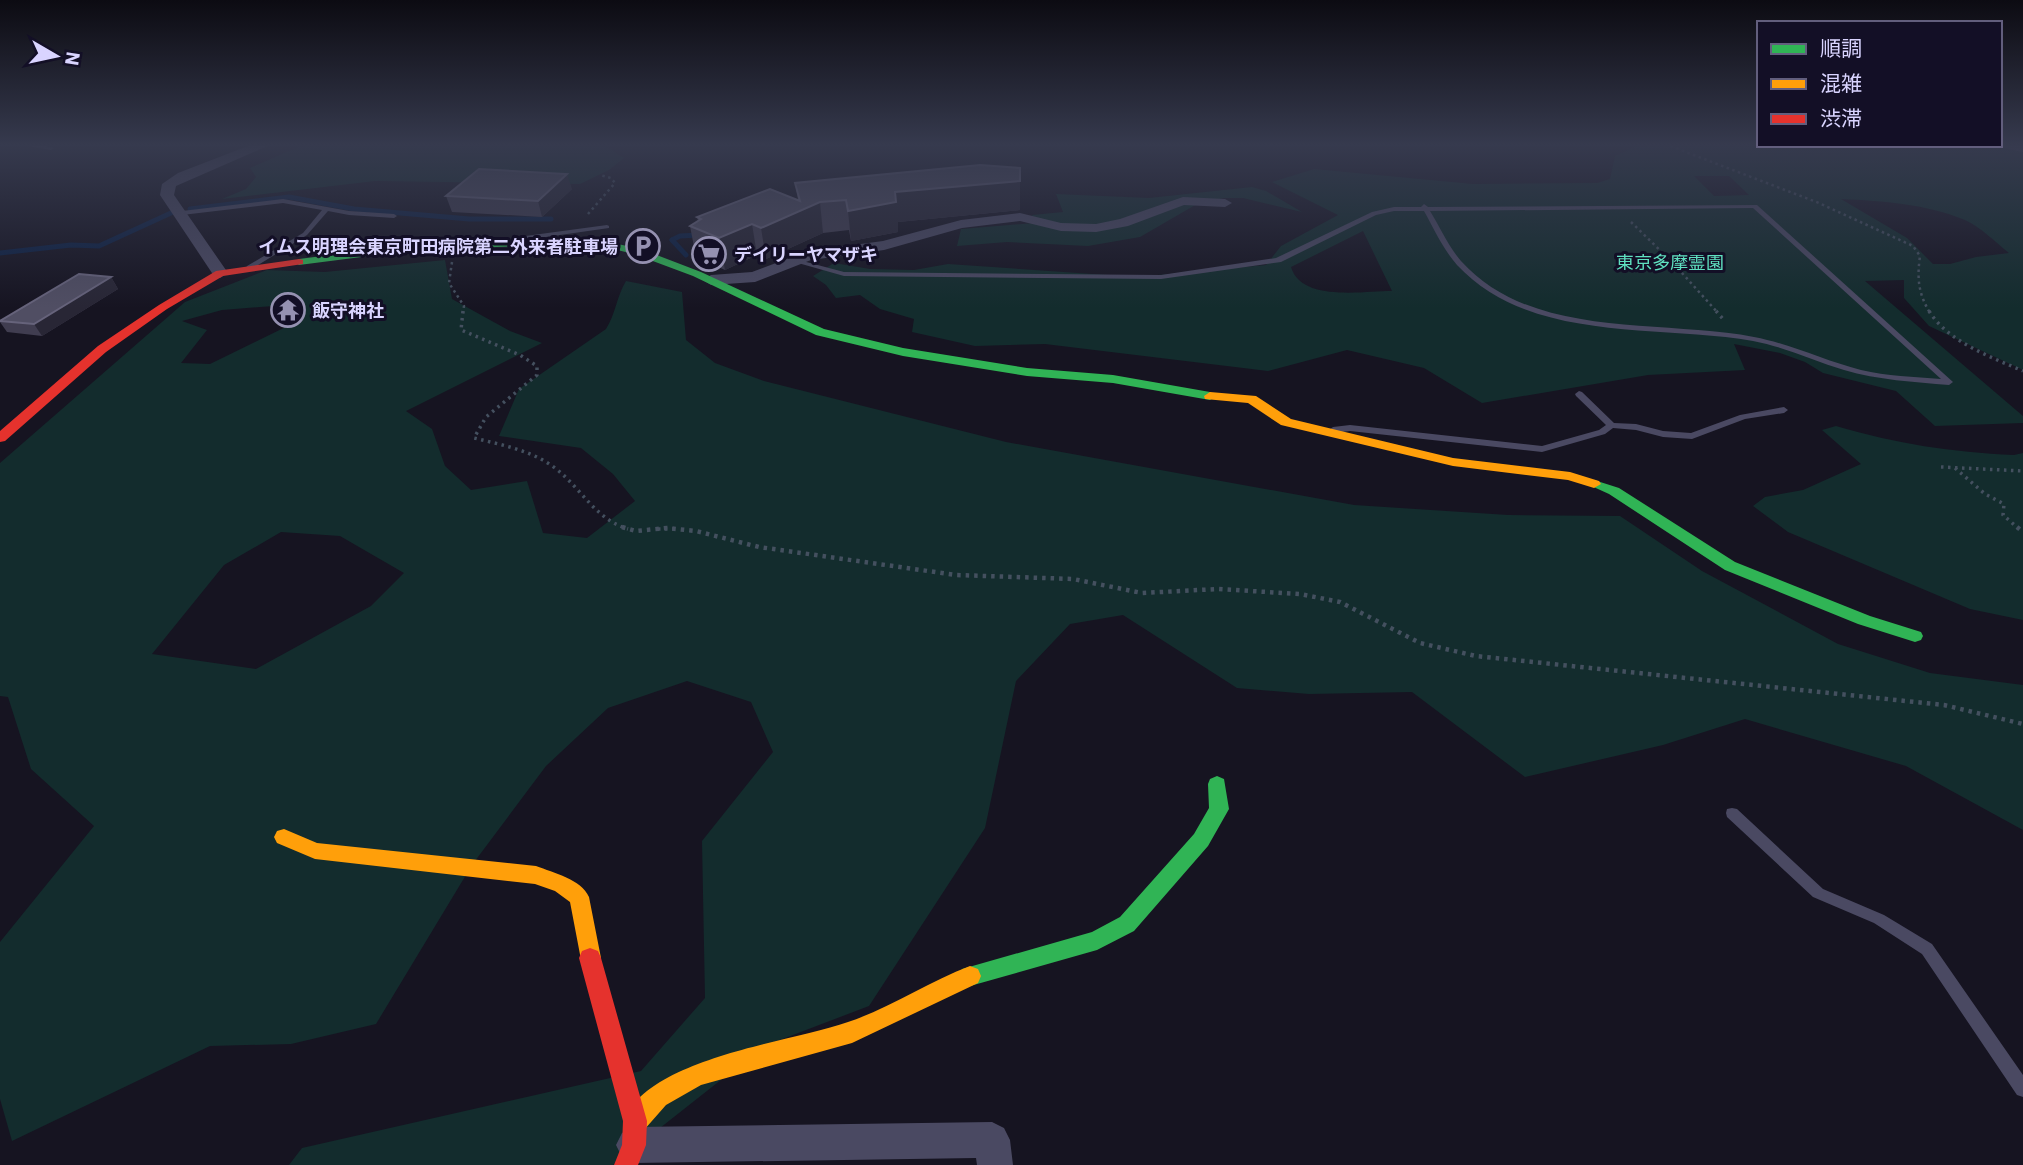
<svg xmlns="http://www.w3.org/2000/svg" width="2023" height="1165" viewBox="0 0 2023 1165" font-family="'IBM Plex Sans','Noto Sans JP',sans-serif">
	<style>
		.green { fill: #132c2d; fill-rule: evenodd }
		.lines { fill: none; stroke-linecap: round; stroke-linejoin: round }
		.stream { stroke: #0d2144; stroke-width: 5 }
		.path-far2 { stroke: #44505f; stroke-width: 2.5; stroke-dasharray: 2.5 3.5; stroke-linecap: butt }
		.path-far1 { stroke: #44505f; stroke-width: 3.5; stroke-dasharray: 2.5 4.5; stroke-linecap: butt }
		.path { stroke: #44505f; stroke-width: 4.5; stroke-dasharray: 3.5 5; stroke-linecap: butt }
		.lane { fill: #4a4962; fill-rule: evenodd }
		.street { fill: #4a4962; fill-rule: evenodd }
		.fast { fill: #30b455; fill-rule: evenodd }
		.slow { fill: #ff9f0a; fill-rule: evenodd }
		.jam { fill: #e5322d; fill-rule: evenodd }
		.wall { fill: #403d50 }
		.shaded-wall { fill: #282635 }
		.building { fill: #504e63; stroke: #66637b; stroke-width: 2 }
		.labels { text-anchor: middle; dominant-baseline: central; stroke-width: 6; stroke-linejoin: round; paint-order: stroke }
		.far-poi-label { font-size: 18px; font-weight: bold; fill: #d9d4ff; stroke: #130f26; text-anchor: start }
		.far-park-label { font-size: 18px; fill: #5fe0c0; stroke: #130f26 }
	</style>
	<rect width="100%" height="100%" fill="#161421"/>
	<!-- green -->
	<g class="green">
		<polygon points="305,144 602,144 624,158 609,170 580,184 375,181 222,199 246,189 256,177 250,168"/>
		<path d="M1641,144L1999,145L2023,149V370L1929,326L1904,298V280L1865,281L2023,416V423L1935,426L1896,391L1823,373L1805,362L1780,353L1734,344L1745,370L1648,375L1482,403L1424,368L1347,350L1268,371L1045,344L975,346L912,332L914,319L880,309L860,295L836,298L826,285L813,276L834,263L870,269L914,270L948,264L1137,277L1266,265L1281,246L1338,215L1272,182L1314,169L1473,184L1597,183L1610,179L1615,156ZM1694,176H1729L1749,195L1714,196ZM1841,199C1883,201 1926,204 1965,220C1982,228 1995,242 2009,253L1976,257L1950,264H1933L1907,238ZM1363,231L1392,291C1363,291 1301,302 1291,267Z"/>
		<polygon points="1252,187 1266,191 1302,212 1243,198 1224,198 1197,204 1140,237 1088,246 1007,242 957,246 961,229 1034,223 1032,215 1063,212 1056,194 1149,198"/>
		<path d="M445,260L452,299L510,331L542,343L406,411L432,429L445,466L471,490L527,481L543,533L587,538L635,501L613,474L581,448L499,436L519,389L606,329C616,313 616,298 626,281L682,292L686,340L715,363L764,381L1006,442L1354,505L1508,515L1620,516L1702,571L1838,644L1930,673L2023,685V830L1906,766L1745,719L1663,745L1525,777L1412,692L1309,694L1237,688L1123,615L1070,624L1016,681L985,828L869,1006L764,1046L613,1165H289L302,1148L641,1071L705,998L702,841L773,752L751,702L687,681L608,708L546,766L472,865L376,1024L291,1044L210,1046L12,1141L0,1099V942L94,826L31,769L8,697L0,696V463L185,302L267,270L325,272ZM299,304L302,319L210,364L181,363L207,330L182,321L222,310ZM281,532L340,536L404,573L371,606L256,669L152,654L224,565Z"/>
		<path d="M1836,426C1897,444 1951,452 2014,455L2023,453V620L1970,609L1788,532L1753,506L1765,497L1803,490L1861,464L1822,430Z"/>
	</g>
	<g class="lines">
		<!-- stream -->
		<g class="stream">
			<polyline points="190,209 289,197 354,209 469,219 551,219"/>
			<polyline points="672,240 680,236 699,235"/>
			<polyline points="672,240 686,255"/>
			<polyline points="0,253 71,245 99,246 171,213"/>
		</g>
		<!-- path-far2 -->
		<g class="path-far2">
			<path d="M1665,144L1819,203L1913,246L1920,256C1917,278 1918,293 1930,313"/>
			<polyline points="588,214 615,183 611,178 600,175"/>
			<polyline points="1631,222 1673,263 1718,313"/>
			<polyline points="452,262 449,283 464,306 463,313"/>
		</g>
		<!-- path-far1 -->
		<g class="path-far1">
			<path d="M463,311L461,330L520,355L537,366V375L486,417L474,438C502,445 531,450 555,468C582,489 595,519 628,529"/>
			<polyline points="1716,311 1723,319"/>
			<path d="M1929,311C1948,342 1991,357 2023,371"/>
			<polyline points="1941,467 2023,471"/>
			<polyline points="1955,468 1985,494 2004,504 2003,515 2019,529"/>
			<polyline points="658,529 675,529"/>
		</g>
		<!-- path -->
		<g class="path">
			<polyline points="622,527 636,531 667,528 696,531 759,547 956,575 1073,579 1142,593 1218,589 1300,594 1340,602 1420,643 1476,656 1944,705 2023,724"/>
			<polyline points="2017,527 2023,532"/>
		</g>
		<!-- lane -->
		<g class="lane">
			<polygon points="16,144 37,144 54,148 51,150"/>
			<polygon points="283,199 349,211 394,214 397,216 394,218 349,215 328,211 307,235 250,270 246,268 247,266 303,233 322,210 283,203 182,215 179,213 182,211"/>
			<path d="M1424,204L1428,207L1757,205L1953,382L1949,385C1914,382 1878,380 1844,370C1814,361 1785,347 1753,341C1656,324 1531,344 1457,265C1443,249 1434,229 1424,211H1394L1376,215L1281,262L1161,279L844,276L791,261L795,259L844,272L1161,275L1276,258L1372,212L1394,207H1421ZM1753,208L1941,379C1914,377 1887,376 1861,370C1825,361 1791,344 1754,337C1660,319 1532,340 1461,261C1448,246 1440,227 1430,211Z"/>
			<polygon points="607,225 609,226 609,228 518,241 515,239 518,237"/>
			<polygon points="1579,391 1582,392 1614,423 1636,424 1663,431 1691,433 1740,415 1784,407 1788,410 1784,413 1745,419 1692,439 1663,437 1636,430 1613,428 1605,434 1542,452 1350,431 1333,433 1329,430 1333,427 1350,425 1542,446 1599,430 1606,425 1576,396 1575,394"/>
			<polygon points="1732,808 1737,809 1823,889 1884,915 1932,944 2023,1075 2023,1097 2017,1095 1922,954 1874,923 1813,897 1727,817 1726,813 1727,809"/>
		</g>
		<!-- street -->
		<g class="street">
			<polygon points="253,144 272,144 176,186 174,195 228,273 220,278 214,276 160,195 162,184 178,173"/>
			<polygon points="2000,144 2023,144 2023,152 1999,147"/>
			<polygon points="1183,197 1225,199 1232,203 1225,207 1184,205 1128,226 1096,232 1061,231 1020,221 962,228 884,250 811,260 755,282 711,285 703,280 711,275 752,272 808,251 883,241 961,220 1020,213 1061,223 1096,224 1120,219"/>
			<polygon points="992,1122 1004,1128 1010,1140 1013,1165 977,1165 976,1158 634,1163 622,1157 616,1145 622,1133 634,1127"/>
		</g>
		<!-- fast -->
		<g class="fast">
			<polygon points="527,240 613,243 641,249 701,272 824,329 903,348 1027,368 1113,375 1210,392 1216,396 1210,400 1113,383 1027,376 903,356 816,335 693,276 634,254 613,249 527,246 416,250 299,265 294,262 299,259 416,244"/>
			<polygon points="1594,480 1619,488 1735,562 1870,616 1921,632 1923,636 1921,640 1915,642 1858,624 1725,570 1609,494 1587,484 1589,481"/>
			<polygon points="1217,776 1224,779 1229,809 1208,846 1134,931 1097,950 970,986 962,983 959,976 962,969 1092,932 1120,917 1194,834 1209,808 1208,784 1210,779"/>
		</g>
		<!-- slow -->
		<g class="slow">
			<polygon points="1210,392 1256,396 1291,419 1453,458 1570,472 1599,481 1601,484 1594,488 1568,480 1453,466 1281,425 1248,403 1205,399 1204,396"/>
			<path d="M284,829L317,843L536,866C554,873 581,879 589,897L601,958L598,965L590,968L582,965L570,902L555,891L535,884L315,859L277,843L274,837L277,831Z"/>
			<path d="M970,966L978,969L981,976L978,983L852,1043L701,1085L666,1105L644,1130L635,1133L626,1130L623,1121C650,1057 788,1043 848,1022C890,1008 928,982 970,966Z"/>
		</g>
		<!-- jam -->
		<g class="jam">
			<polygon points="299,259 303,260 303,264 223,276 167,309 106,352 5,441 0,442 0,431 98,346 159,305 216,271"/>
			<polygon points="590,948 598,951 601,958 647,1121 646,1145 638,1165 614,1165 622,1145 623,1121 579,958 582,951"/>
		</g>
	</g>
	<!-- wall -->
	<g class="wall">
		<polygon points="795,183 1020,210 898,222 898,232 851,241 849,230 823,233 766,259 757,255 725,270 696,257 690,226 698,221 697,217 798,200"/>
		<polygon points="572,189 542,217 452,212 446,196"/>
		<polygon points="111,277 118,289 42,336 7,332 0,322 0,320"/>
	</g>
	<!-- shaded-wall -->
	<g class="shaded-wall">
		<polygon points="567,174 572,189 542,217 538,201"/>
		<polygon points="1020,181 1020,210 898,222 898,232 851,241 848,211 895,192"/>
		<polygon points="820,202 823,233 766,259 761,228"/>
		<polygon points="752,224 757,255 725,270 719,238"/>
		<polygon points="111,277 118,289 42,336 34,324"/>
	</g>
	<!-- building -->
	<g class="building">
		<polygon points="980,165 1020,168 1020,181 895,192 896,202 848,211 846,200 820,202 761,228 752,224 719,238 690,226 701,219 697,217 770,189 800,201 795,183"/>
		<polygon points="479,169 567,174 538,201 446,196"/>
		<polygon points="79,274 111,277 34,324 0,321"/>
	</g>
	<!-- sky -->
	<linearGradient id="sky" x2="0" y2="1"><stop stop-color="#0c0b12"/><stop offset="0.47" stop-color="#363a4e"/><stop offset="1" stop-color="#363a4e" stop-opacity="0"/></linearGradient>
	<rect width="2023" height="308" fill="url(#sky)"/>
	<!-- icons -->
	<defs>
		<g id="parking-ring" transform="scale(1.75)"><circle r="9.5" fill="#130f26" stroke="#9591b1" stroke-width="1.5"/><path d="M-3.5-5.5H1a3.5 3.5 0 0 1 0 7H-1V5.5H-3.5ZM-1-3.4V-.6H.8a1.4 1.4 0 0 0 0-2.8Z" fill="#9591b1"/></g>
		<g id="supermarket-ring" transform="scale(1.75)"><circle r="9.5" fill="#130f26" stroke="#9591b1" stroke-width="1.5"/><path d="M-6-5.5h2.5l.6 2H6L4.5 2H-2.5L-4.4-4H-6ZM-1.5 3.2a1.3 1.3 0 1 0 .1 0ZM3 3.2a1.3 1.3 0 1 0 .1 0Z" fill="#9591b1"/></g>
		<g id="temple-ring" transform="scale(1.75)"><circle r="9.5" fill="#130f26" stroke="#9591b1" stroke-width="1.5"/><path d="M0-6L5-2H3V0L6.5 2.5H4V6H1.5V3h-3V6H-4V2.5H-6.5L-3 0V-2H-5Z" fill="#9591b1"/></g>
	</defs>
	<g fill-rule="evenodd">
		<use href="#parking-ring" x="643" y="246"/>
		<use href="#supermarket-ring" x="709" y="254"/>
		<use href="#temple-ring" x="288" y="310"/>
	</g>
	<g class="labels">
		<!-- far-poi labels -->
		<g class="far-poi-label">
			<text x="618" y="246" text-anchor="end">イムス明理会東京町田病院第二外来者駐車場</text>
			<text x="734" y="254">デイリーヤマザキ</text>
			<text x="312" y="310">飯守神社</text>
		</g>
		<!-- far-park labels -->
		<g class="far-park-label">
			<text x="1670" y="262">東京多摩霊園</text>
		</g>
	</g>
	<!-- legend -->
	<rect x="1757" y="21" width="245" height="126" fill="#130f26" stroke="#625e7d" stroke-width="2"/>
	<rect x="1771" y="44" width="35" height="10" fill="#30b455" stroke="#625e7d" stroke-width="2"/>
	<text x="1820" y="56" font-size="21" fill="#d9d4ff">順調</text>
	<rect x="1771" y="79" width="35" height="10" fill="#ff9f0a" stroke="#625e7d" stroke-width="2"/>
	<text x="1820" y="91" font-size="21" fill="#d9d4ff">混雑</text>
	<rect x="1771" y="114" width="35" height="10" fill="#e5322d" stroke="#625e7d" stroke-width="2"/>
	<text x="1820" y="126" font-size="21" fill="#d9d4ff">渋滞</text>
	<!-- north arrow -->
	<g transform="translate(56 56) rotate(99)" stroke="#130f26" stroke-width="5" paint-order="stroke">
	<path d="M0-5L12 26L0 18L-12 26Z" fill="#d9d4ff"/>
	<text y="-10" font-size="19" font-weight="bold" text-anchor="middle" fill="#d9d4ff">N</text>
	</g>
</svg>
